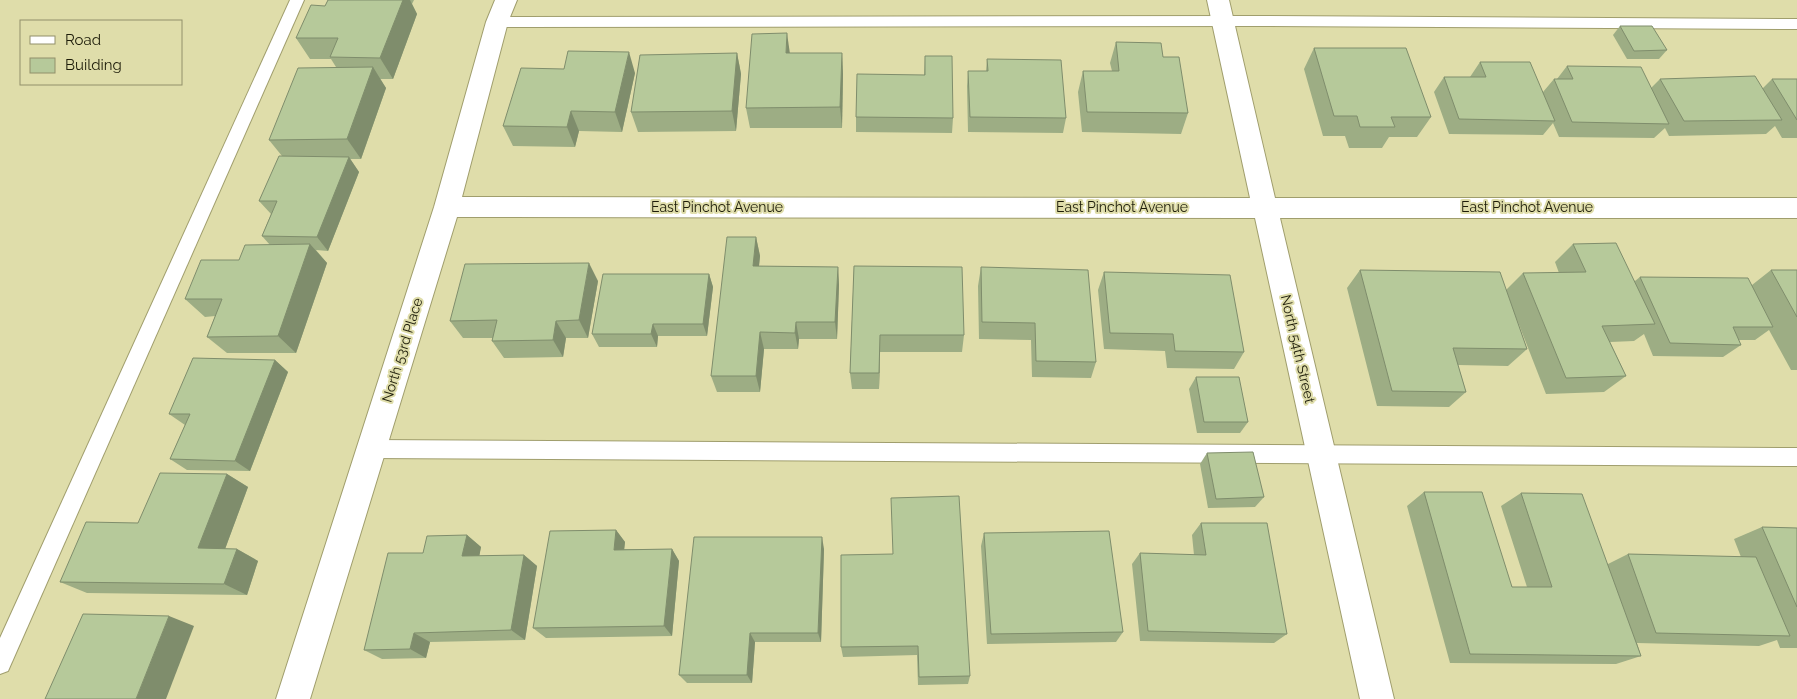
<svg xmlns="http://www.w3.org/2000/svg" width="1797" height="699" viewBox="0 0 1797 699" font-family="Raleway,sans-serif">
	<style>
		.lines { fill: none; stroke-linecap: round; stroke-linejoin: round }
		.service-casing { stroke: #a09e6d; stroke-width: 2 }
		.minor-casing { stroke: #a09e6d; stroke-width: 2 }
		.service { fill: #fff; fill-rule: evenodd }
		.minor { fill: #fff; fill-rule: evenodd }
		.wall { fill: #9dad84 }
		.shaded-wall { fill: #7f8d6c }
		.building { fill: #b6c99a; stroke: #7f8d6c }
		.labels { text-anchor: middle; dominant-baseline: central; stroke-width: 4; stroke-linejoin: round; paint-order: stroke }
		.street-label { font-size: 14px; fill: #1e1d0a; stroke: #dfddaa }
	</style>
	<rect width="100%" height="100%" fill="#dfddaa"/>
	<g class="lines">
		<!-- service casing -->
		<g class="service-casing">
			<g id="service">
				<polygon points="290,0 304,0 8,671 0,674 0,638"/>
				<polygon points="1251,16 1797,19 1797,29 1251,26 497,27 492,26 489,22 492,18 497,17"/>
				<polygon points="371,440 1797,448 1797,466 371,458 364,455 361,449 364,443"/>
			</g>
		</g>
		<!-- minor casing -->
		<g class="minor-casing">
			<polygon id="minor" points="495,0 517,0 508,22 462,197 1250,198 1207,0 1229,0 1275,198 1797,198 1797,218 1280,218 1394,699 1360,699 1255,218 457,217 310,699 276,699 434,207 486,22"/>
		</g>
		<!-- service -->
		<use href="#service" class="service"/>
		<!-- minor -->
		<use href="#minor" class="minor"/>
	</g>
	<!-- wall -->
	<g class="wall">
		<polygon points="328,0 414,0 412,4 417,14 393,79 380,79 386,88 361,159 350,159 359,172 328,251 316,250 327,263 296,353 227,353 207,337 215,316 205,317 185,299 239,260 270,245 262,236 271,214 259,201 282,156 269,140 336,67 331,59 310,59 296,38 325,6"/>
		<polygon points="1620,26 1667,50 1659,59 1627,59 1613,35"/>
		<polygon points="1116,42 1163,57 1188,113 1181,134 1082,132 1078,92 1083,71 1112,71 1110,63"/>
		<polygon points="1314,48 1431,117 1417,137 1389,137 1382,148 1349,148 1345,136 1323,136 1304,69"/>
		<polygon points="737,53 741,74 736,131 638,132 631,112"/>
		<polygon points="790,53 842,53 843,74 842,128 750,128 746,108"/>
		<polygon points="925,56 953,118 952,133 856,132 856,117 924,75"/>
		<polygon points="987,59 1066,118 1063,133 968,132 967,86 968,71 986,71"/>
		<polygon points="1480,62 1543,92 1554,79 1557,79 1567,66 1651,88 1660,79 1763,88 1772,79 1797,79 1797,138 1782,138 1775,126 1766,134 1669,136 1665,128 1654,138 1559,137 1553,123 1543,135 1449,134 1434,92 1444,77 1470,77"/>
		<polygon points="635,73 622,132 579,131 575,147 513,146 503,126"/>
		<polygon points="756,237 760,256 759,266 838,267 839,285 837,339 799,339 798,349 764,349 760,392 717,392 711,376"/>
		<polygon points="1573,244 1635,281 1640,277 1752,285 1771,270 1797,270 1797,370 1791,370 1769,330 1755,340 1739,340 1741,345 1723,357 1653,356 1644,334 1634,341 1610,342 1626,376 1604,392 1546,394 1516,317 1527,349 1508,366 1458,365 1466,392 1449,407 1377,406 1347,288 1360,270 1506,290 1523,273 1559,273 1555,262"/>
		<polygon points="854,266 964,335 962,352 880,352 879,389 852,389 850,373"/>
		<polygon points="981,267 1096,362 1091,378 1032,377 1031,340 979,339 978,286"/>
		<polygon points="1104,272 1244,352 1234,369 1167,368 1165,351 1104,349 1098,290"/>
		<polygon points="709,274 713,287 707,336 658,336 657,347 599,347 592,334"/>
		<polygon points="598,281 588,338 566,338 563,357 504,358 492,341 493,338 463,338 450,321"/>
		<polygon points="275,360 288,372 250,471 187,470 170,459 185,425 169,414"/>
		<polygon points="1196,377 1248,422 1240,433 1197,433 1189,389"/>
		<polygon points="1207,453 1264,497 1255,507 1208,508 1200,464"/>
		<polygon points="227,474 248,487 225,549 237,549 258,561 247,595 87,593 60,582 138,523"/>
		<polygon points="1424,492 1512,587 1527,587 1501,506 1521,493 1608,564 1628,554 1741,557 1734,539 1762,527 1797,528 1797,648 1780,648 1777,640 1759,646 1637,643 1641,656 1616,664 1450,663 1407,506"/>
		<polygon points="1201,523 1287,634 1274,643 1140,641 1132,564 1140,553 1194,555 1192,535"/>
		<polygon points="616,530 625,542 624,549 672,549 679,561 672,636 546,638 533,628"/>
		<polygon points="984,533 1123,632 1116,642 987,644 981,546"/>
		<polygon points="467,535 481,547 479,556 524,555 537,566 525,640 430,642 426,658 382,659 364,650 423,553"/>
		<polygon points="824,549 821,642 755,642 752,683 687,683 679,675"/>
		<polygon points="841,555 970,676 968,684 918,685 917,655 843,657 841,647"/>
	</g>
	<!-- shaded-wall -->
	<g class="shaded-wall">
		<polygon points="403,0 410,0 417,14 393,79 380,58"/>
		<polygon points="787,33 790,54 786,53"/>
		<polygon points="629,52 635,73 622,132 615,112"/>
		<polygon points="737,53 741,74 736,131 732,111"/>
		<polygon points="842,53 843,74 842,128 840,107"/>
		<polygon points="373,67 386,88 361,159 347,139"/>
		<polygon points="571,111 579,131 575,147 567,127"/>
		<polygon points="349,157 359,172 328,251 317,237"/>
		<polygon points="756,237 760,256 757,284 753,266"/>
		<polygon points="310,244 327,263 296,353 278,336"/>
		<polygon points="589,263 598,281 588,338 579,320"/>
		<polygon points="838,267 839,285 837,339 835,322"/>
		<polygon points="709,274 713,287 707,336 703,324"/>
		<polygon points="556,321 566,338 563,357 553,340"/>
		<polygon points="796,322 799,339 798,349 795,333"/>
		<polygon points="653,324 658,336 657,347 651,334"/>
		<polygon points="760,332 764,349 760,392 756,376"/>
		<polygon points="880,335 880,352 879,389 879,373"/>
		<polygon points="275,360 288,372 250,471 235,461"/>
		<polygon points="227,474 248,487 221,560 198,548"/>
		<polygon points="616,530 625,542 623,561 614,550"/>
		<polygon points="467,535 481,547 477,568 462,556"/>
		<polygon points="822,537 824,549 821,642 818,633"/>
		<polygon points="237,549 258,561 247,595 224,584"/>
		<polygon points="672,549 679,561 672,636 664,626"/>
		<polygon points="524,555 537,566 525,640 511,630"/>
		<polygon points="169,616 194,626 166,699 136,699"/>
		<polygon points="414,633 430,642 426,658 410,649"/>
		<polygon points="750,633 755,642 752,683 747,675"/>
	</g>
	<!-- building -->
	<g class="building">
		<polygon points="328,0 403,0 380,58 330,57 338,38 296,38 311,5 325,6"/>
		<polygon points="1620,26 1652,26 1667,50 1634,51"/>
		<polygon points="787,33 786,53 842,53 840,107 746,108 752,34"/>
		<polygon points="1116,42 1161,43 1163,57 1179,57 1188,113 1087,112 1083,71 1119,71"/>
		<polygon points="1314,48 1406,48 1431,117 1391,117 1395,127 1360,127 1357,116 1334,116"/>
		<polygon points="568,51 629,52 615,112 571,111 567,127 503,126 521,68 564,69"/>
		<polygon points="737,53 732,111 631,112 640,55"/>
		<polygon points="925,56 952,56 953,118 856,117 857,74 925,75"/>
		<polygon points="987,59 1061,60 1066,118 970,117 968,71 988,71"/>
		<polygon points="1480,62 1530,62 1555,121 1459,119 1444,77 1486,77"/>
		<polygon points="1567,66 1641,67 1669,124 1572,122 1554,79 1573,79"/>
		<polygon points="373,67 347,139 269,140 298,68"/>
		<polygon points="1755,76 1782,120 1684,121 1660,79"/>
		<polygon points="1772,79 1797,79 1797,120"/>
		<polygon points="279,156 349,157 317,237 262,236 277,201 259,201"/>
		<polygon points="727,237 756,237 753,266 838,267 835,322 796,322 795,333 760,332 756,376 711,376"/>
		<polygon points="1616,243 1655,324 1602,326 1626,376 1566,378 1523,273 1586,272 1573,244"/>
		<polygon points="310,244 278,336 207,337 222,299 185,299 201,260 239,260 245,245"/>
		<polygon points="589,263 579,320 556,321 553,340 492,341 497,320 450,321 465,264"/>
		<polygon points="854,266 962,267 964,335 880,335 879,373 850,373"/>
		<polygon points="981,267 1088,270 1096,362 1036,361 1035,323 982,322"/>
		<polygon points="1360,270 1500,272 1527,349 1453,348 1466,392 1392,391"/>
		<polygon points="1771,270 1797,270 1797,317"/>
		<polygon points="1104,272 1230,275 1244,352 1175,351 1173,334 1110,333"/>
		<polygon points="603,274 709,274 703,324 653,324 651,334 592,334"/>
		<polygon points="1640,277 1748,278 1773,327 1733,327 1741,345 1670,343"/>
		<polygon points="193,358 275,360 235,461 170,459 190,414 169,414"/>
		<polygon points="1196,377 1239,377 1248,422 1204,422"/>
		<polygon points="1253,452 1264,497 1216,499 1207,453"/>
		<polygon points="160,473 227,474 198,548 237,549 224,584 60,582 86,522 138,523"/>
		<polygon points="1424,492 1482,492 1512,587 1552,587 1521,493 1582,494 1641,656 1470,654"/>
		<polygon points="959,496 970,676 919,677 918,646 841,647 841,555 893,554 891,498"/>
		<polygon points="1201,523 1267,523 1287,634 1148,631 1140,553 1206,555"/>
		<polygon points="1762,527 1797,528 1797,607"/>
		<polygon points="616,530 614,550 672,549 664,626 533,628 550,531"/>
		<polygon points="1109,531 1123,632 991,634 984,533"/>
		<polygon points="467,535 462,556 524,555 511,630 414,633 410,649 364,650 388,553 423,553 427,536"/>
		<polygon points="694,537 822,537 818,633 750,633 747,675 679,675"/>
		<polygon points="1628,554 1756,557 1790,636 1656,633"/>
		<polygon points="83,614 169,616 136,699 45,699"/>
	</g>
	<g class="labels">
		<!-- street labels -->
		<g class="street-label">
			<text x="717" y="207">East Pinchot Avenue</text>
			<text x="1122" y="207">East Pinchot Avenue</text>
			<text x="1527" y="207">East Pinchot Avenue</text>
			<text transform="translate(1298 349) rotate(77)">North 54th Street</text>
			<text transform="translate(402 350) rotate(-73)">North 53rd Place</text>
		</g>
	</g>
	<!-- legend -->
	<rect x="20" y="20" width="162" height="65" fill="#dfddaa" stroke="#92906a"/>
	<rect x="30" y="36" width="25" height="8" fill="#ffffff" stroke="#92906a"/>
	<text x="65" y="45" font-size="15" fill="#1e1d0a">Road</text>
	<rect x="30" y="58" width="25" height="15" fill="#b6c99a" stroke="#92906a"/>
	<text x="65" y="70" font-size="15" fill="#1e1d0a">Building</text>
</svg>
